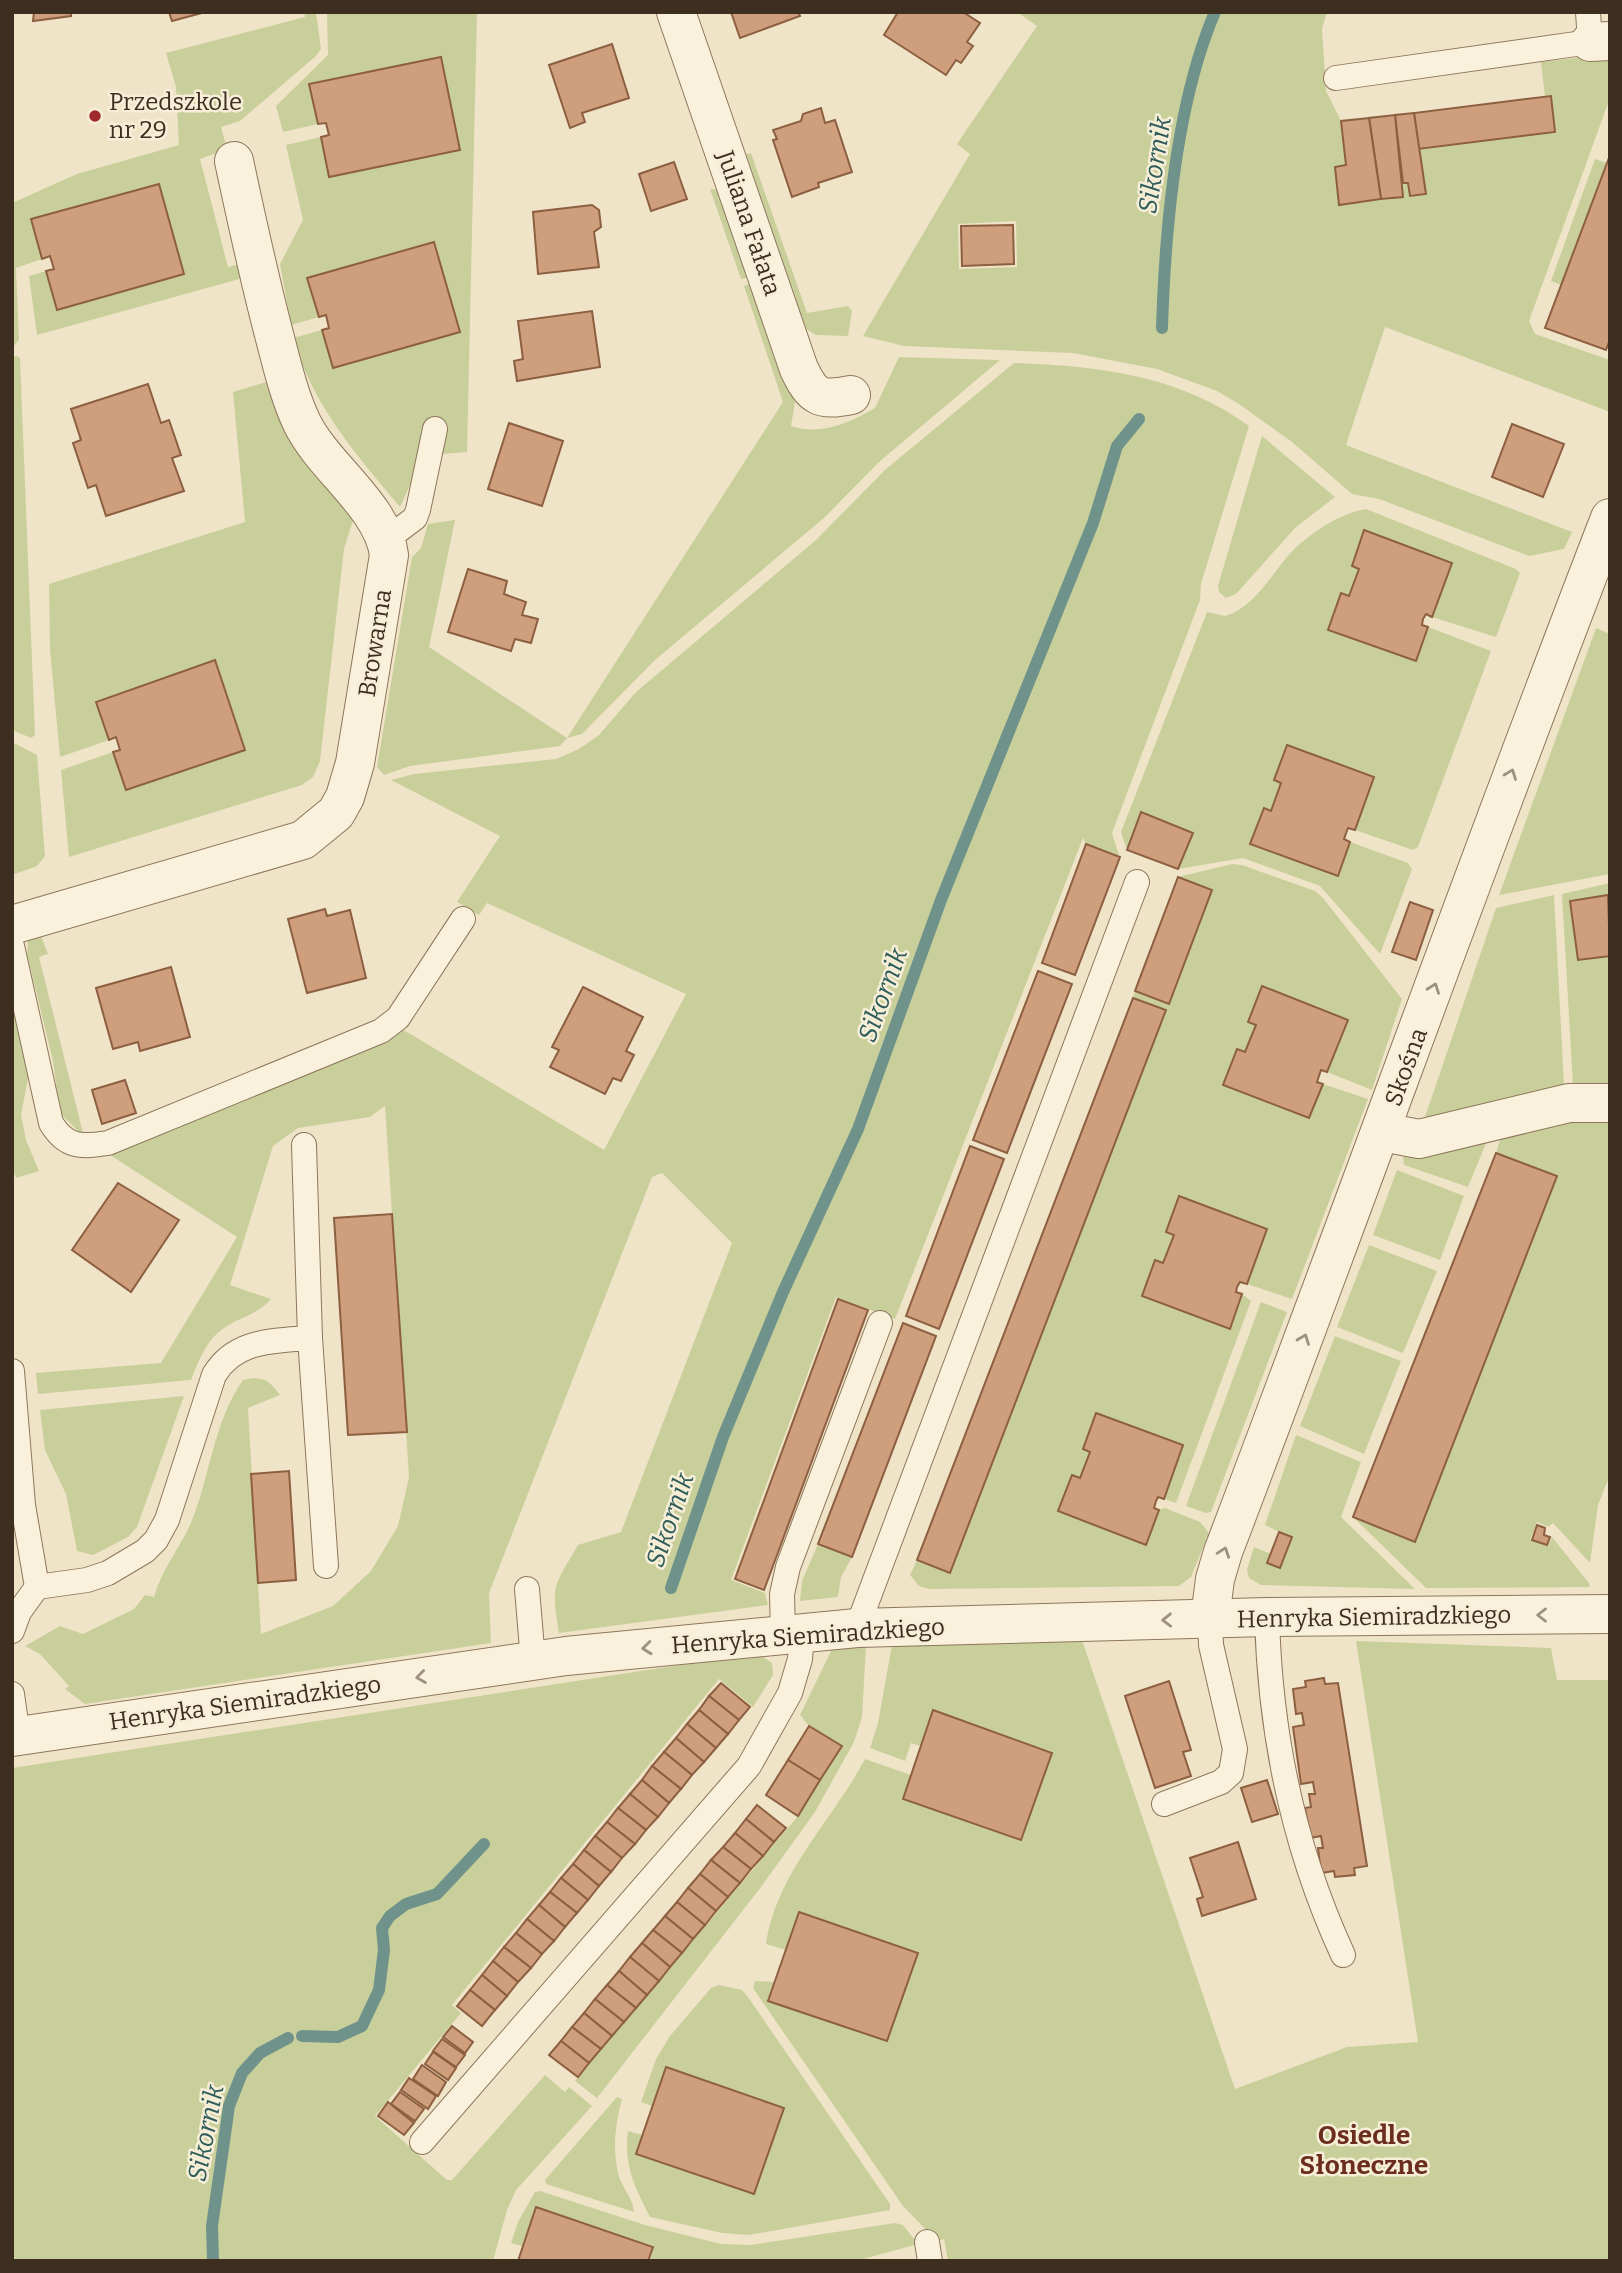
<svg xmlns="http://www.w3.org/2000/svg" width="1622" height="2273" viewBox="0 0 1622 2273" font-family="Bitter,serif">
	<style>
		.green { fill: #c9cf9b; fill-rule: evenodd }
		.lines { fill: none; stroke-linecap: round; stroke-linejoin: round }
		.stream { stroke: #6f938a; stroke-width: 12 }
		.building { fill: #cf9f7d; stroke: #8d5f41; stroke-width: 2 }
		.lane-casing { stroke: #8d765c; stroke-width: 26 }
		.street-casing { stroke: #8d765c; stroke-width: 40 }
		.lane { stroke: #faf1dc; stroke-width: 24 }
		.street { stroke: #faf1dc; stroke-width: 38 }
		.oneway { stroke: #9c907e }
		.poi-dot { fill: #9e2a2b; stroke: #f7eed8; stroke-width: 2.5 }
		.labels { text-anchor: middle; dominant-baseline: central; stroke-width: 5; stroke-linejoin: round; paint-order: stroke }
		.poi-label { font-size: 24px; fill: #3d2e20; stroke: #f7eed8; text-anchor: start }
		.street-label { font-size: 24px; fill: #3d2e20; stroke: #f7eed8 }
		.water-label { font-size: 26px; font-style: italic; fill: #2f5d5a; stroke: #f7eed8 }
		.neighbourhood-label { font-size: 26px; font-weight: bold; fill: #6b2e1e; stroke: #f7eed8 }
	</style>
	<rect width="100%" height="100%" fill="#f0e4c8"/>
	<!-- green -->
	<g class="green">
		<polygon points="304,12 316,12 321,49 316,56 240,121 221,127 227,149 200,159 228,267 239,264 243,278 37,335 29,276 46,271 57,310 184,273 159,184 32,219 42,259 16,268 19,340 12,348 12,203 77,174 179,145 176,87 166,53 305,17"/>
		<path d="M327,12H477L467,452L442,454L446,425L425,420L420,463L400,507C355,453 313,406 293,338L322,330L333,368L460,332L435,242L307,278L319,317L291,325L280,264L303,220L286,145L321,137L329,176L460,149L441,58L309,85L318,124L283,132L276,106L328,55Z"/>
		<path d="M1017,12H1327L1322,29L1326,91L1341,121L1346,165L1335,167L1340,204L1402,197L1401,184L1408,183L1410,196L1426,194L1420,149L1555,132L1551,96L1545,97L1541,62L1610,54V98L1529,321L1535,334L1610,360V412L1385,327L1346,445L1572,532L1564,549L1529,556L1379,499L1352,494L1292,442L1239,404L1217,391L1157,369L1073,353L904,346L863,336L970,154L957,144L1037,26ZM1016,221L1017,267L959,269L958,224Z"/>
		<polygon points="751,153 807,313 848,306 852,311 848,336 816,335 806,329 746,154"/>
		<polygon points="1595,159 1607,163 1561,285 1551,281"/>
		<polygon points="710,189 723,190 752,277 741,279"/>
		<path d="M754,282L795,402L791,426C820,436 849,423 875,408L899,357L1000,360L879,462L824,518L655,660L582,734L567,738L560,746L410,766L384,775L377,767L412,557L421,548L428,524L455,520L429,647L567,738L783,402L744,286Z"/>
		<polygon points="16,356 20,358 35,735 31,738 12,730 12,358"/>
		<path d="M1014,363C1098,366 1179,375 1249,426L1201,584L1200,600L1112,833L1120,858L1086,844L1083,838L895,1319L836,1297L731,1580L765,1593L768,1605L559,1633C551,1584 553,1588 578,1545L621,1532L732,1243L662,1173L652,1177L489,1593L491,1643L85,1704L65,1689L69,1686L40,1654L25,1646L60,1626L83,1634L134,1609L145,1595L154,1597C162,1569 178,1551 190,1525C210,1479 213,1422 243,1380C261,1375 270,1380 280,1395L248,1408L261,1634L333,1606L371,1571L398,1526L409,1477L385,1106L370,1117L298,1128L273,1146L230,1285L271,1299C257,1315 240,1317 224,1328C206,1340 199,1361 191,1380L38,1394L36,1373L161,1363L237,1237L107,1153L402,1029L604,1150L686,994L487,903L479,915L457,902L500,836L391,780L414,774L556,759L579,749L599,735L636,692L816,540L885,470Z"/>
		<path d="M266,382C285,438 317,472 354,517L344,549L320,761L313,777L302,785L69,857L61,770L113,752L126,790L245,750L214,660L96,702L109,740L60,757L50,650L49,584L245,522L233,392Z"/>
		<polygon points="1262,436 1335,497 1295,528 1236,594 1226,598 1219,592 1218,586"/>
		<path d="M1366,509L1516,569L1520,573L1496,637L1432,617L1452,563L1365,531L1352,565L1359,569L1349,596L1341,594L1328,630L1415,661L1428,627L1491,651L1418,847L1413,850L1355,830L1373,776L1286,745L1274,780L1281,783L1271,811L1263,809L1251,844L1338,876L1350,842L1408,863L1412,869L1380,954L1320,886L1243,858L1178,869L1192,833L1141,813L1127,850L1121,832L1207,612L1225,616C1254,607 1269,578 1287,557C1306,535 1338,514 1366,509Z"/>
		<polygon points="1596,628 1610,634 1610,874 1499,895"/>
		<polygon points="12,742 37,755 45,856 37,866 12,875"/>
		<polygon points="1232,864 1242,865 1315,891 1323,898 1402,999 1372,1090 1327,1072 1347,1020 1262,986 1248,1022 1256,1025 1245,1052 1237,1049 1224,1085 1309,1118 1323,1084 1368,1099 1292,1299 1247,1284 1267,1229 1166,1232 1174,1235 1163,1263 1155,1260 1142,1296 1229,1329 1242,1294 1251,1301 1176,1503 1164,1499 1183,1445 1097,1413 1083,1448 1090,1452 1080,1478 1072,1475 1058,1511 1146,1545 1159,1510 1165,1508 1200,1522 1209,1533 1191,1577 1179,1586 929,1589 919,1586 910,1575 917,1560 950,1573 1166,1011 1133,998 1135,991 1169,1003 1178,877"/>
		<polygon points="1610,883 1610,899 1608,895 1570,902 1578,960 1610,956 1610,1090 1573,1086 1562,894"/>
		<polygon points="1554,895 1564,1084 1559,1092 1423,1123 1496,908"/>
		<polygon points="41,936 48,954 39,957 84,1137 60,1113 53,1061 27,954 28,941"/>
		<polygon points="12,982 29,1073 21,1115 26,1140 39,1171 16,1178 12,1165"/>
		<polygon points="1610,1116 1610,1475 1598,1505 1590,1563 1553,1523 1548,1527 1537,1522 1530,1540 1548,1546 1552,1537 1589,1583 1590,1587 1426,1588 1353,1517 1415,1541 1557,1176 1496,1153 1502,1133"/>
		<polygon points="1489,1136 1468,1187 1404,1165 1403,1157"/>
		<polygon points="1397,1170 1464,1196 1440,1260 1373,1235"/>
		<polygon points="1369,1245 1437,1271 1403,1353 1337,1327"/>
		<polygon points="1261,1302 1287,1312 1211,1512 1206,1513 1186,1506"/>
		<polygon points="1335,1336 1401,1361 1364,1454 1300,1426"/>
		<polygon points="184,1396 137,1527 128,1537 93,1555 77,1551 66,1494 45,1450 40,1410"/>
		<polygon points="1296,1435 1361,1462 1341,1517 1415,1589 1261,1585 1249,1578 1247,1570 1254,1547 1271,1554 1268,1563 1280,1568 1292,1538 1265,1525"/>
		<polygon points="818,1544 852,1557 841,1577 838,1597 800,1601 802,1581"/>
		<path d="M1081,1637L1235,2089L1347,2047L1418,2042L1356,1641L1551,1648L1557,1680H1610V2261H948L944,2239L937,2241L903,2206L753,1988L755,1981L774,1982L769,2001L887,2041L917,1953L799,1912L786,1950L766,1944C776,1873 833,1820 865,1759L911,1775L904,1799L1021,1840L1052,1753L933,1710L920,1746L911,1743L905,1761L870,1748L878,1723L892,1645Z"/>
		<polygon points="866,1646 862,1717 854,1742 815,1812 761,1887 597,2098 575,2081 798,1816 841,1746 809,1726 800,1715 833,1647"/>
		<polygon points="757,1653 772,1663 773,1675 753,1707 719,1679 452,2005 461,2013 375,2116 447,2180 452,2180 545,2075 565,2092 569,2087 592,2106 516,2190 507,2210 493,2261 12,2261 12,1768"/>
		<path d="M719,1985L742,1990L748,1997L890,2204V2210L749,2235L722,2233L650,2217C635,2188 623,2164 628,2131L642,2135L636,2154L754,2194L783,2108L666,2067L652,2106L641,2102L656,2059L670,2036L711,1988Z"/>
		<path d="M617,2097L622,2099C615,2124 612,2151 619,2177C623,2188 634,2201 634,2212L546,2184L545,2180Z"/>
		<polygon points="540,2191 645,2225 721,2244 751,2245 895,2223 903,2225 918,2244 856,2261 648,2261 653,2246 536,2207 522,2246 511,2243 518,2222 535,2192"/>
	</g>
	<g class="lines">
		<!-- stream -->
		<g class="stream">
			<path d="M1162,328C1165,230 1176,103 1215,12"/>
			<polyline points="671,1588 723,1437 783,1292 858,1129 941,900 1093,523 1117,446 1139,419"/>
			<polyline points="302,2036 338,2037 362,2026 379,1990 384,1950 382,1928 390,1916 406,1904 437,1894 484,1844"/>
			<polyline points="213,2261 212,2226 229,2106 242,2073 260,2053 288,2038"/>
		</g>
	</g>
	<!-- building -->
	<g class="building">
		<polygon points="34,12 71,12 71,16 33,21"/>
		<polygon points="169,12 202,12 202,13 172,21"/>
		<polygon points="731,12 798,12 800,16 740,38"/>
		<polygon points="898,12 963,12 980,23 967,42 973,46 961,63 956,60 946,75 884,35"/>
		<polygon points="612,44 629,98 582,113 585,122 570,128 549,65"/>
		<polygon points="441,57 460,150 329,177 321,137 329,135 326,123 318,124 309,84"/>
		<polygon points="1551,96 1555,132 1418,149 1414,113"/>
		<polygon points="821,108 825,123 835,120 852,172 818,183 819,187 792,197 773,140 777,139 773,130 801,121 803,114"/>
		<polygon points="1414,113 1426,194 1410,196 1408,183 1403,183 1395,115"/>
		<polygon points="1395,115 1403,197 1381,199 1369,118"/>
		<polygon points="1369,118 1381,199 1339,205 1335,167 1346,165 1341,121"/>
		<polygon points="1610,155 1610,339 1606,350 1545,328"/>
		<polygon points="674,162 687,199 651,211 639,174"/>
		<polygon points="159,184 184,274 57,310 46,271 54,269 50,256 42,259 31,219"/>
		<polygon points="592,205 599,210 601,227 594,232 599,267 538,274 533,212"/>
		<polygon points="1013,225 1014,264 962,266 961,226"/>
		<polygon points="434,242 460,332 333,368 322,330 329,328 326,315 319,317 307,278"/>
		<polygon points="592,311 600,367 517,381 514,361 523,359 518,321"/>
		<polygon points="148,384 161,423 169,420 181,455 172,458 184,491 106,516 96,485 88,488 73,443 81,440 71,409"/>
		<polygon points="509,423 563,441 542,506 488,489"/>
		<polygon points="1512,424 1564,444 1543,497 1492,477"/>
		<polygon points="1364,530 1452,563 1432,617 1426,614 1423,619 1422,625 1428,627 1416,661 1328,630 1341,593 1349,596 1359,569 1352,566"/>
		<polygon points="468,569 507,581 504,594 526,602 522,615 538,619 531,643 515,639 511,651 448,632"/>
		<polygon points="215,660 245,750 126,790 113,752 120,750 116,737 109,740 96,702"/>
		<polygon points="1287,745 1374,777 1355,830 1348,828 1344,839 1350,842 1338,876 1250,844 1264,808 1271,811 1281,783 1274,780"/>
		<polygon points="1141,812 1193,833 1178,869 1127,850"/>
		<polygon points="1086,844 1120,857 1075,975 1042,963"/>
		<polygon points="1178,877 1212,890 1169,1004 1135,991"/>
		<polygon points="1608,895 1610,956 1578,960 1570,901"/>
		<polygon points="1410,902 1433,910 1416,960 1392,952"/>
		<polygon points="325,909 327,916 350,910 366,978 307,993 288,919"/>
		<polygon points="171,967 190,1037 140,1051 138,1042 113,1049 96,988"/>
		<polygon points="1038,971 1072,984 1007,1153 973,1140"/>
		<polygon points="1262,986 1348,1020 1327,1072 1321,1070 1317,1082 1323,1084 1309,1118 1223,1085 1237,1049 1245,1052 1256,1025 1248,1022"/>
		<polygon points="583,987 643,1017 626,1051 634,1055 621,1081 613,1078 605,1094 550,1067 559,1050 552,1047"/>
		<polygon points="1133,998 1166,1010 950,1573 917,1560"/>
		<polygon points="125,1080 136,1113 102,1124 92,1090"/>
		<polygon points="970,1146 1004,1159 939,1329 906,1316"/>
		<polygon points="1496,1153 1557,1176 1415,1542 1353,1517"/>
		<polygon points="118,1183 179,1220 131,1292 72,1250"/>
		<polygon points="1179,1196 1267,1229 1247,1284 1240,1282 1237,1287 1236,1292 1242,1294 1230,1329 1142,1296 1155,1260 1163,1263 1174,1235 1166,1232"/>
		<polygon points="392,1214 407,1432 348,1435 334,1218"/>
		<polygon points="838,1299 868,1310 764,1590 735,1579"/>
		<polygon points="903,1323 936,1336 852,1557 818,1544"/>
		<polygon points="1096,1413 1183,1445 1164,1499 1158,1497 1156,1501 1154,1508 1159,1510 1146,1545 1058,1511 1072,1475 1080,1478 1090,1452 1083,1449"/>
		<polygon points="289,1471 296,1580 258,1583 251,1474"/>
		<polygon points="1537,1525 1545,1528 1544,1535 1550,1537 1547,1545 1532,1540"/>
		<polygon points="1279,1532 1292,1537 1280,1568 1267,1563"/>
		<polygon points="1324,1678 1325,1684 1338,1683 1367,1866 1354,1868 1355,1875 1335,1877 1334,1871 1321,1873 1318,1848 1323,1848 1321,1836 1310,1838 1305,1808 1311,1807 1309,1794 1315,1794 1313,1782 1301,1784 1293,1727 1304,1725 1302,1713 1296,1714 1293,1689 1306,1687 1305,1681"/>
		<polygon points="1169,1681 1191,1750 1183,1752 1191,1776 1155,1788 1125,1696"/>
		<polygon points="721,1683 750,1707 739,1720 709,1696"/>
		<polygon points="709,1696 739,1720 728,1734 699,1710"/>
		<polygon points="699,1710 728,1734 716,1748 687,1724"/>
		<polygon points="933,1710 1052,1753 1021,1840 903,1799"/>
		<polygon points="687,1724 716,1748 704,1762 676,1738"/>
		<polygon points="809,1726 842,1746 820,1780 788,1760"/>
		<polygon points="676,1738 704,1762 692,1775 664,1752"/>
		<polygon points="664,1752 692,1775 681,1789 652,1766"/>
		<polygon points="788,1760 820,1780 798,1816 766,1795"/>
		<polygon points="652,1766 681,1789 669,1803 642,1780"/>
		<polygon points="642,1780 669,1803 658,1817 630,1794"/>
		<polygon points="1267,1780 1278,1814 1252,1822 1241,1788"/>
		<polygon points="630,1794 658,1817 646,1830 618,1808"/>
		<polygon points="757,1805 786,1828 774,1842 746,1819"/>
		<polygon points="618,1808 646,1830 635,1844 607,1822"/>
		<polygon points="746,1819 774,1842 763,1856 735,1833"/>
		<polygon points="607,1822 635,1844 622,1858 595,1836"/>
		<polygon points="735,1833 763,1856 751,1869 723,1847"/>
		<polygon points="595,1836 622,1858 611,1872 584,1850"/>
		<polygon points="1238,1842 1256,1899 1202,1916 1197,1899 1203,1897 1190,1858"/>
		<polygon points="723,1847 751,1869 740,1883 711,1860"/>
		<polygon points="584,1850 611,1872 599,1886 573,1864"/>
		<polygon points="711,1860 740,1883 728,1897 700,1874"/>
		<polygon points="573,1864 599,1886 588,1900 561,1878"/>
		<polygon points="700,1874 728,1897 716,1911 688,1888"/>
		<polygon points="561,1878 588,1900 577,1913 550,1892"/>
		<polygon points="688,1888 716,1911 705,1925 677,1902"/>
		<polygon points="550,1892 577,1913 565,1927 539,1905"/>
		<polygon points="677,1902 705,1925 693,1939 665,1916"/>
		<polygon points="539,1905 565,1927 554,1941 527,1919"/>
		<polygon points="799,1912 918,1953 887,2041 768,2001"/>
		<polygon points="665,1916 693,1939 682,1953 653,1930"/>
		<polygon points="527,1919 554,1941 542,1954 516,1933"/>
		<polygon points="653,1930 682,1953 670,1967 642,1943"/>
		<polygon points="516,1933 542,1954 531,1968 504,1947"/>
		<polygon points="642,1943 670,1967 659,1981 630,1957"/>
		<polygon points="504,1947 531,1968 518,1982 493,1961"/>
		<polygon points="630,1957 659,1981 647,1995 619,1971"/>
		<polygon points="493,1961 518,1982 507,1996 482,1975"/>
		<polygon points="619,1971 647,1995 636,2008 607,1985"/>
		<polygon points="482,1975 507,1996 495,2010 470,1990"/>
		<polygon points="607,1985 636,2008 624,2022 595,1999"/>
		<polygon points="470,1990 495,2010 482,2026 457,2006"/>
		<polygon points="595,1999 624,2022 612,2036 584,2013"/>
		<polygon points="584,2013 612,2036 601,2049 572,2027"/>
		<polygon points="452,2026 473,2042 465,2053 443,2037"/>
		<polygon points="572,2027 601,2049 589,2063 561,2041"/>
		<polygon points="442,2039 465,2055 456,2067 433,2051"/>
		<polygon points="561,2041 589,2063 578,2077 549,2055"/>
		<polygon points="433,2052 456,2068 448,2080 425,2064"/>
		<polygon points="422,2065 446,2082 438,2096 413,2079"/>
		<polygon points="666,2067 784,2108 754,2194 636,2154"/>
		<polygon points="409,2078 436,2096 428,2109 401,2090"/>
		<polygon points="400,2092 424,2109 415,2121 391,2104"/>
		<polygon points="388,2102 414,2123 404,2135 378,2116"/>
		<polygon points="536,2207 653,2247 648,2261 518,2261"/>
	</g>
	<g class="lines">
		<!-- lane casing -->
		<g class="lane-casing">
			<g id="lane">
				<polyline points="1336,78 1590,42 1588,12"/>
				<polyline points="387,539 415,518 418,510 435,429"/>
				<path d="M12,946L51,1123C66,1148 81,1147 108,1143L381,1031L398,1018L463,919"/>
				<polyline points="304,1145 310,1338"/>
				<polyline points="12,1371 23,1505 37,1587 19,1612 12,1631"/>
				<path d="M37,1587L87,1580L108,1573L145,1551L156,1540L167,1520L214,1375C235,1340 272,1341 310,1338L326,1566"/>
				<polyline points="527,1589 533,1661"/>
				<path d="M1267,1617C1270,1734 1294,1849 1343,1955"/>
				<polyline points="857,1628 1137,882"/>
				<polyline points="783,1635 782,1594 788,1567 880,1323"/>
				<polyline points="12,1694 18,1737"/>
				<polyline points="1164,1804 1221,1782 1231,1773 1235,1749 1211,1645 1210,1618"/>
				<polyline points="422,2142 749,1766 790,1693 800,1659 802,1633"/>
				<polyline points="927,2242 930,2261"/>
			</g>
		</g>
		<!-- street casing -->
		<g class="street-casing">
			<g id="street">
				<path d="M676,12L799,369C813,398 820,401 851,395"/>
				<polyline points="1590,42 1610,41"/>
				<path d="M12,925L303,840L336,813L345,797L355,763L389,555C383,506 324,468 302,423C290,398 283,369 276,342C260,282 247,222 234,161"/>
				<polyline points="1382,1132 1419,1139 1569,1103 1610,1103"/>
				<path d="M1210,1618L1215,1579L1223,1552C1354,1208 1477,861 1610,518"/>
				<polyline points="12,1737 566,1656 857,1628 1267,1617 1610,1614"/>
			</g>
		</g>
		<!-- lane -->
		<use href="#lane" class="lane"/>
		<!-- street -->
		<use href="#street" class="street"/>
	</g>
	<!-- one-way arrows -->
	<defs><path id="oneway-chevron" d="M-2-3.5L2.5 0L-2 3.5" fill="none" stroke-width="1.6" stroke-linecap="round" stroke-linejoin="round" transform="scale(1.75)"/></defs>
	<g class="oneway">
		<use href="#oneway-chevron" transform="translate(1511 774) rotate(-69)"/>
		<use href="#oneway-chevron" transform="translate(1434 988) rotate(-70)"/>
		<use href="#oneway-chevron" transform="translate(1304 1339) rotate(-69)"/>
		<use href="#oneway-chevron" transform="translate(1224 1552) rotate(-71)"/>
		<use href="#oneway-chevron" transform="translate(1542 1615) rotate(180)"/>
		<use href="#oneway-chevron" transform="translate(1167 1620) rotate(179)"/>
		<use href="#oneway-chevron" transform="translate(647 1648) rotate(174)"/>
		<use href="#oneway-chevron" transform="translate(421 1677) rotate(172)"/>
	</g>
	<!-- markers -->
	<circle class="poi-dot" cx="95" cy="116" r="7"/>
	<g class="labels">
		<!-- poi labels -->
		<g class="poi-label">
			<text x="109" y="102">Przedszkole<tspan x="109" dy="28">nr 29</tspan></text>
		</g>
		<!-- street labels -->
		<g class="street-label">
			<text transform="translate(749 223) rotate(71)">Juliana Fałata</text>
			<text transform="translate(375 643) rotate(-81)">Browarna</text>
			<text transform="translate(1406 1067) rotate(-70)">Skośna</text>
			<text transform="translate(1374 1617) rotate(-1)">Henryka Siemiradzkiego</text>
			<text transform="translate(808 1636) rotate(-4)">Henryka Siemiradzkiego</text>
			<text transform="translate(245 1703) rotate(-8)">Henryka Siemiradzkiego</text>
		</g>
		<!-- water labels -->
		<g class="water-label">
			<text transform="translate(1155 165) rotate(-81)">Sikornik</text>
			<text transform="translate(883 995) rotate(-70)">Sikornik</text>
			<text transform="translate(670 1520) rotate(-71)">Sikornik</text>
			<text transform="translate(206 2133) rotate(-79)">Sikornik</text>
		</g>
		<!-- neighbourhood labels -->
		<g class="neighbourhood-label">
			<text x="1364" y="2135">Osiedle<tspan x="1364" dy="30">Słoneczne</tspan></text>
		</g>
	</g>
	<!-- border -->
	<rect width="1622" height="2273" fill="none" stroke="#3d2e20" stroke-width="28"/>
</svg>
